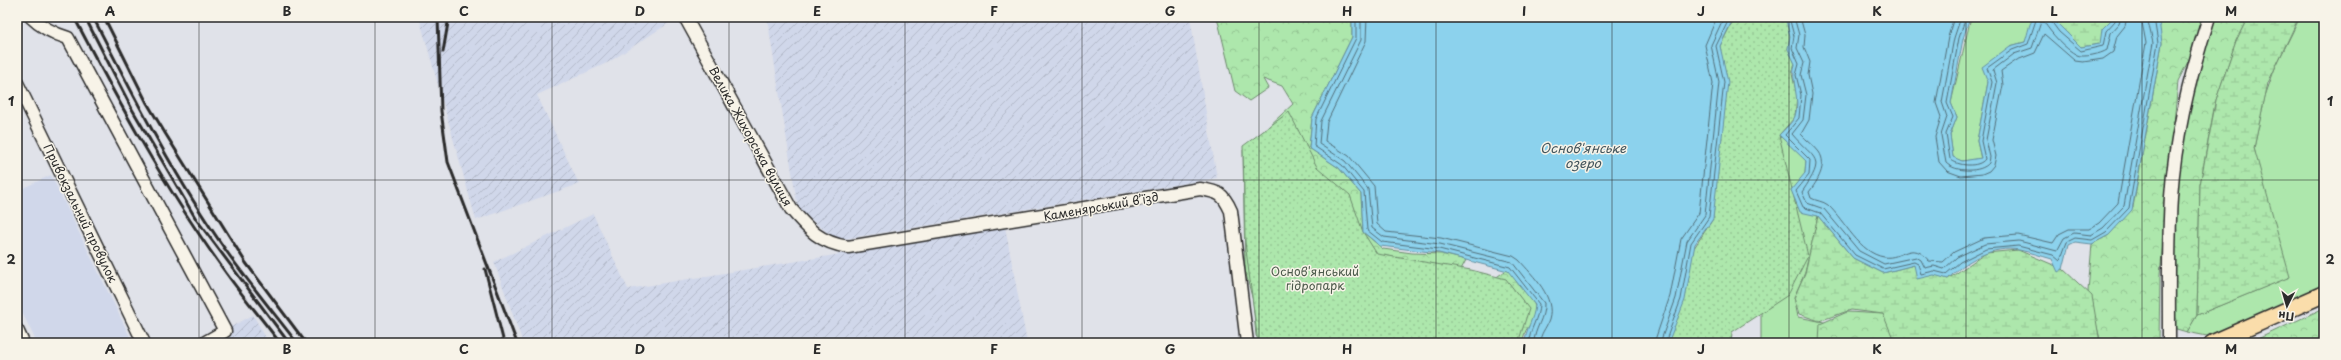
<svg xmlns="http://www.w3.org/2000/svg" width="2341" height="360" viewBox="0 0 2341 360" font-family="'Playpen Sans',sans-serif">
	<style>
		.built { fill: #d0d7ea }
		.industrial { fill: url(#industrial-furrows) }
		.grass { fill: #ade7ac; stroke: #6c896c }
		.forest { fill: url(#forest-crowns); stroke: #6c896c }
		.wetland { fill: url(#wetland-marsh); stroke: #6c896c }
		.park { fill: url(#park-dots); stroke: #6c896c }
		.water { fill: #8cd2ed; stroke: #658f9f }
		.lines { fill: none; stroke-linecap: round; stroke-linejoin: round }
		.shore { stroke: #526e79; stroke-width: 1 }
		.minor-casing { stroke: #2b2b2b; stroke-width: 15 }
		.major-casing { stroke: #2b2b2b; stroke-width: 19 }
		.minor { stroke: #f7f3e8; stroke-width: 12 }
		.major { stroke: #faddab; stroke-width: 16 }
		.rail { stroke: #2b2b2b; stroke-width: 3 }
		.grid { fill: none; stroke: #2b2b2b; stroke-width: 1; stroke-opacity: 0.55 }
		.labels { text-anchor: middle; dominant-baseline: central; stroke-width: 3; stroke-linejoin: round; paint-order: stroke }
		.street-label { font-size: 12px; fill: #2b2b2b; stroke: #f7f3e8 }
		.park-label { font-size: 12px; fill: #4c5a4b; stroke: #f7f3e8 }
		.water-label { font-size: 13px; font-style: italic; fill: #43555c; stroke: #f7f3e8 }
		.neatline { fill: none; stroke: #2b2b2b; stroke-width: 1.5 }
		.grid-label { font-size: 13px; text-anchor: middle; font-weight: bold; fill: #2b2b2b }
	</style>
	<defs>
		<pattern id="industrial-furrows" width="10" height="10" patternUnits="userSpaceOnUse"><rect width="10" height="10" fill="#d0d7ea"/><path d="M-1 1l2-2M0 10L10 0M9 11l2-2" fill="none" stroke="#b3b9c9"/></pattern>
		<pattern id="forest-crowns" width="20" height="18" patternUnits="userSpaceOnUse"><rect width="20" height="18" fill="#ade7ac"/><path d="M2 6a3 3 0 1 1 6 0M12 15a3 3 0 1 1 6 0" fill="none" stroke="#95c694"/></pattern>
		<pattern id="wetland-marsh" width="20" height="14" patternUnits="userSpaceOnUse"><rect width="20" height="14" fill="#ade7ac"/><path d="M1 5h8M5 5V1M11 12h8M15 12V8" fill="none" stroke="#95c694"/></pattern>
		<pattern id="park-dots" width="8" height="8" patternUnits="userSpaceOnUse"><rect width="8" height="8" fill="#ade7ac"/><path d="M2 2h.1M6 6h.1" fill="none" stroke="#95c694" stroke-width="1.8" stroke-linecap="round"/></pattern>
	</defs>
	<rect width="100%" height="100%" fill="#e0e2e9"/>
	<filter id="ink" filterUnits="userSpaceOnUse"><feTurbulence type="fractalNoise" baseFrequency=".025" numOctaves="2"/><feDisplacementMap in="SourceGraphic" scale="8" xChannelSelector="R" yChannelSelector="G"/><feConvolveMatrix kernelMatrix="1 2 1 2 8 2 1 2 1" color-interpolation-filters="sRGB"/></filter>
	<g filter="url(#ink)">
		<!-- built -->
		<polygon class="built" points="51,175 133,343 37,343 17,302 17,191"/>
		<!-- industrial -->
		<g class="industrial">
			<polygon points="419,17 671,17 672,21 609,62 537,95 579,184 476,220"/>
			<polygon points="767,17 1190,17 1217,178 837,240 798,209"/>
			<polygon points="593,214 628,289 1005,227 1027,343 523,343 494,262"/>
			<polygon points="253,315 269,343 201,343"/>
		</g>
		<!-- grass -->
		<g class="grass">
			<polygon points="1971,17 2038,17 2025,42 2010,46 1988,82 1977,141 1981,159 1962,161 1953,158 1950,135 1957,117 1951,103"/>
			<polygon points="2300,17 2324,17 2324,289 2222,339 2187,332 2197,315 2289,277 2265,200 2254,148 2265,96 2275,68"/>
			<polygon points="1779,135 1806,160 1805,173 1818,216 1805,273 1794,297 1798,317 1829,323 1839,343 1761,343 1761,292"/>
		</g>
		<!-- forest -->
		<g class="forest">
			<polygon points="1217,17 1352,17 1352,37 1312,118 1309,148 1339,168 1361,194 1363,232 1383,249 1412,253 1442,254 1466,260 1457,277 1262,343 1256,336 1253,301 1245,270 1243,150 1293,104 1282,86 1263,79 1268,88 1249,101 1235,91"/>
			<polygon points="2153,17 2205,17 2194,50 2178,81 2160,275 2159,343 2101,343 2088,291 2092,244 2109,235 2133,207 2162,43 2155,19"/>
			<path d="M2215,17H2248L2236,41L2215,103L2200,185L2197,315L2187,332L2173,328C2176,247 2174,152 2195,74C2200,55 2209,36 2215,17Z"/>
			<path d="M1508,269C1515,279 1539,303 1536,314C1532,326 1523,328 1523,343H1498L1491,281Z"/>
			<polygon points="2324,308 2324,343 2249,343"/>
			<polygon points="1847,312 1884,314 1900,343 1819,343 1820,324"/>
		</g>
		<!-- wetland -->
		<g class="wetland">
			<polygon points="2051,17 2118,17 2100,44 2081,47"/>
			<polygon points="2248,17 2299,17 2268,83 2254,148 2290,277 2197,315 2200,185 2216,100 2236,41"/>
			<polygon points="1818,216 1853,258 1883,273 1914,265 1948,279 1986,253 2018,250 2063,269 2092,296 2100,343 1895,343 1883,314 1851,310 1819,321 1799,314 1794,298 1805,273"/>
		</g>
		<!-- park -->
		<g class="park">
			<polygon points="1735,17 1788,17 1790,36 1788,49 1795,63 1792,74 1797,95 1795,117 1779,135 1808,256 1788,295 1732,332 1731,343 1667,343 1694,248 1713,219 1720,46"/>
			<polygon points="1289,112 1317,167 1350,195 1363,232 1377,254 1471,270 1506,279 1529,309 1518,343 1258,343 1245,242 1243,146"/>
		</g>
		<!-- water -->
		<g class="water">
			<path d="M1352,17H1734L1720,46L1728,82L1713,219L1695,244L1685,300L1668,343H1525C1525,329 1534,320 1535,305L1508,271L1439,253L1380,246L1363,232L1361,194L1339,168L1309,148L1312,118L1352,37Z"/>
			<path d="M1785,17H1970L1963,39L1951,103L1957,117L1950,135L1953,157L1962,161L1981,158L1977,141L1988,82L1982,67L2010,46L2025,42C2032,20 2027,17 2051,17L2081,47L2100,44L2102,29L2114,17H2149L2159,20L2162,43L2132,210L2109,235L2092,244L2075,242L2069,245L2063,269L2058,272L2052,259C2041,256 2030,252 2019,250C1993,245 1965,261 1948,279L1934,275L1917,279L1914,265L1883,273L1853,258L1818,216L1800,212L1791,190L1805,173L1806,161L1779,135C1784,130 1793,122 1795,116C1801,98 1790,81 1795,64L1788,49L1790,36Z"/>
		</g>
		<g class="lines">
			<!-- shore -->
			<g class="shore">
				<path d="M1356,17V38L1316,119L1314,146L1342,165L1364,192L1367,230L1382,242L1439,249L1510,267L1539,304C1539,319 1529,329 1529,343"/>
				<path d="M1361,17V40L1321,121L1319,144L1345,161L1368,189L1372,228L1384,237L1440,244L1512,262L1544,303C1545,319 1534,328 1534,343"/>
				<path d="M1367,17L1366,41L1327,122L1325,141L1349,156L1374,186L1377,224L1386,232L1441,238L1513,256L1519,260C1533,276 1556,297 1549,320C1546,329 1540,333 1540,343"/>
				<polyline points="1789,17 1794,36 1792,48 1799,64 1796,75 1801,95 1799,118 1785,135 1810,160 1809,175 1796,191 1803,207 1820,213 1855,255 1883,269 1914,262 1918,264 1921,274 1934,271 1946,274 1960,262 1986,249 2018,246 2053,255 2060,261 2067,242 2075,238 2092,240 2106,232 2129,208 2158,43 2155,24 2152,17"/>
				<path d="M1794,17L1799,35L1797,48L1804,63L1801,75L1806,95L1803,120L1792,134C1815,161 1827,156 1802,192L1807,203L1824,209L1859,251L1884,264L1916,257L1921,260L1925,268L1934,266L1944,269L1957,257L1985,244L2019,241L2057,251L2064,238L2074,233L2091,235L2103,228L2124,206L2153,43L2147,17"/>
				<path d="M1800,17L1805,35L1804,47L1810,62L1808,75L1812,94L1809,120L1801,134C1806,140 1814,145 1819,152C1828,165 1817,182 1809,192L1811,198C1816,201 1823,201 1828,205C1845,221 1859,253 1884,257C1902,260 1912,239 1929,261L1943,262L1954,252L1984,238L2018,235L2053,243L2059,234L2069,229H2089L2099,223L2118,203L2146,43L2141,17"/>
				<polyline points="1954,17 1948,37 1936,103 1941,117 1935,137 1939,162 1947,171 1961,176 1982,174 1989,171 1994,165 1996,156 1992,140 2003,85 2001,71 2017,60 2035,53 2044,34 2075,61 2083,62 2103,59 2113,52 2117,36 2125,26 2127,17"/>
				<path d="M1961,17L1954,38L1942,102L1947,117L1941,135L1946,163C1955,172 1981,173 1989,163L1990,157L1986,140L1997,83L1993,70L2014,54L2032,48L2041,22H2044C2051,33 2065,49 2077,55C2083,58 2101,54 2107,50L2111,33L2119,24L2121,17"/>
				<path d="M1966,17L1959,38L1947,103L1953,117L1946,134L1950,159C1957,166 1979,168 1985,159L1981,141L1992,82L1987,68L2012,50L2028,44L2037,17"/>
				<polyline points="2048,17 2059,32 2081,51 2103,46 2106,31 2115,21 2116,17"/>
				<polyline points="1654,343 1670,296 1681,239 1699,213 1713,83 1705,45 1717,17"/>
				<polyline points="1660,343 1676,298 1687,241 1705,215 1719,82 1711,45 1724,17"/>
				<polyline points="1665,343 1681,299 1691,243 1709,217 1724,82 1716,46 1730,17"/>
			</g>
			<!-- minor casing -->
			<g class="minor-casing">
				<g id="minor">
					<path d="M31,17C41,27 55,34 68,38L225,331L204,343"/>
					<path d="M685,17L791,209C809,230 819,242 848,247L1200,189C1219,192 1223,193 1231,211L1247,343"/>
					<polyline points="17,83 144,343"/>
					<polyline points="17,330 23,343"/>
					<path d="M2169,343C2169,295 2168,246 2171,197C2175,136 2190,75 2209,17"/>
				</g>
			</g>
			<!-- major casing -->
			<g class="major-casing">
				<polyline id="major" points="2213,343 2324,294"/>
			</g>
			<!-- minor -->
			<use href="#minor" class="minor"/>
			<!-- major -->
			<use href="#major" class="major"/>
			<!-- rail -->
			<g class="rail">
				<path d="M74,17C118,101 164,186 219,263C238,291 260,316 280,343"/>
				<polyline points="85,17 132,109 196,219 289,343"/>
				<path d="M93,17C134,97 175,178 227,252C249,283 274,313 297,343"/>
				<polyline points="104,17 147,103 165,133 246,263 306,343"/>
				<polyline points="438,17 441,111 448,162 517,343"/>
				<polyline points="443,52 449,17"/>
				<polyline points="485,269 504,343"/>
			</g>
		</g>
	</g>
	<!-- grid -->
	<path class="grid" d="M199,17V343M375,17V343M552,17V343M729,17V343M905,17V343M1082,17V343M1259,17V343M1436,17V343M1612,17V343M1789,17V343M1966,17V343M2142,17V343M17,180H2324"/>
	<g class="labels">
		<!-- street labels -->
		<g class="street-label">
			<text transform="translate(751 136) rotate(61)">Велика Жихорська вулиця</text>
			<text transform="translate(1101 206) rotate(-10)">Каменярський в’їзд</text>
			<text transform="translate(81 213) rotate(64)">Привокзальний провулок</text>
		</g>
		<!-- park labels -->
		<g class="park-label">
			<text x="1315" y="271">Основ'янський<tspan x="1315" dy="14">гідропарк</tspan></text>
		</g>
		<!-- water labels -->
		<g class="water-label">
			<text x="1583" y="147">Основ'янське<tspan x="1583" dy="15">озеро</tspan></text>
		</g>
	</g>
	<!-- margin -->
	<rect width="2341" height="360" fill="none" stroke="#f7f3e8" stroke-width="44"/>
	<!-- north arrow -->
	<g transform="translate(2287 306) rotate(185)" stroke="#f7f3e8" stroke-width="3" paint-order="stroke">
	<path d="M0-3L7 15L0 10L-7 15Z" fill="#2b2b2b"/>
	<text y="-6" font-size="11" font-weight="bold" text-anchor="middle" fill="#2b2b2b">Пн</text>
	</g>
	<rect x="22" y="22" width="2297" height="316" class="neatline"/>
	<g class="grid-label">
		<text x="110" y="16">A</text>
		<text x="287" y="16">B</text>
		<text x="464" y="16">C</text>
		<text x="640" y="16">D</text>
		<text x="817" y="16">E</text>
		<text x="994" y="16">F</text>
		<text x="1170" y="16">G</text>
		<text x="1347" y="16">H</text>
		<text x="1524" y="16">I</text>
		<text x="1701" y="16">J</text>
		<text x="1877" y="16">K</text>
		<text x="2054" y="16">L</text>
		<text x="2231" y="16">M</text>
		<text x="11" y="106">1</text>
		<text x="2330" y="106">1</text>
		<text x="11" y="264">2</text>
		<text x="2330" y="264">2</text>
		<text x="110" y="354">A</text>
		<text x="287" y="354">B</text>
		<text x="464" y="354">C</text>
		<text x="640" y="354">D</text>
		<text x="817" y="354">E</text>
		<text x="994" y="354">F</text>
		<text x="1170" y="354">G</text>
		<text x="1347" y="354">H</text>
		<text x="1524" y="354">I</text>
		<text x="1701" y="354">J</text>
		<text x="1877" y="354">K</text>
		<text x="2054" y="354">L</text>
		<text x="2231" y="354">M</text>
	</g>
</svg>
